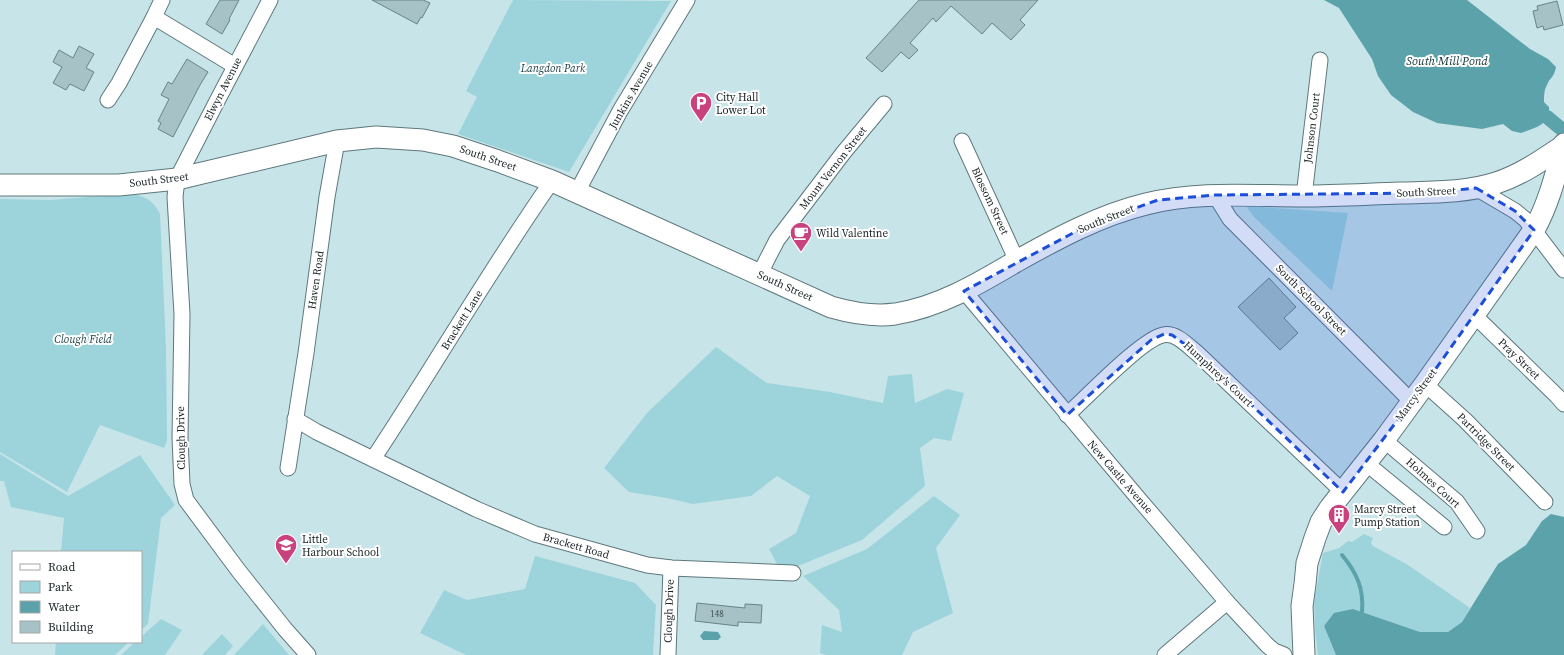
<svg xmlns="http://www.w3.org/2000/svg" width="1564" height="655" viewBox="0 0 1564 655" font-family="'Source Serif 4',serif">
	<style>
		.green { fill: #9dd4dc }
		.water { fill: #5ca2ab }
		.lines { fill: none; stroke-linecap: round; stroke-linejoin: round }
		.stream { stroke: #5ca2ab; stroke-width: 4 }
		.canal { stroke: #5ca2ab; stroke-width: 14 }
		.building { fill: #a6c2c6; stroke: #698387 }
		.street-casing { stroke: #5e787c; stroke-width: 17 }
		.secondary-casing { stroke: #5e787c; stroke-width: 23 }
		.street { stroke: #fff; stroke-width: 15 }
		.secondary { stroke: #fff; stroke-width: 21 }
		.marked { fill: #1d4ed8; fill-opacity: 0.2; stroke: #1d4ed8; stroke-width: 3; stroke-dasharray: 8 5; stroke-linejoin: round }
		.labels { text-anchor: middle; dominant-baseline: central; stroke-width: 4; stroke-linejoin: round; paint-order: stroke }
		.number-label { font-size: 9px; fill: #3d4c4e }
		.park-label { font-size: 11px; font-style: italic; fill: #1a3d42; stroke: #fff }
		.street-label { font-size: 11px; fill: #1a2426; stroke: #fff }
		.poi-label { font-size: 11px; fill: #1a2426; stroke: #fff; text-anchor: start }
		.water-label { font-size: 12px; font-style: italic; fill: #103338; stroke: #fff }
	</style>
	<rect width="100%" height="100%" fill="#c7e4e8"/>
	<!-- green -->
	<g class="green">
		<polygon points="513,0 671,1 569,172 458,134 477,97 466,91"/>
		<path d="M127,194C143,194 153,200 160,214L166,347L167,441L164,448L100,425L67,492L0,452V199L50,200Z"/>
		<polygon points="1246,206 1348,213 1332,291 1254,217"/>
		<polygon points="716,347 767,383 830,392 883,403 888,376 912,374 915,403 947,389 964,393 951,441 934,438 920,448 925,486 862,540 793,568 777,564 769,549 796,533 810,496 777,476 751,496 693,504 667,498 629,492 604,468 647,413"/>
		<polygon points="0,454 68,496 140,455 175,505 161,518 148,624 141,630 141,552 61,552 64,518 11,507 4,481 0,481"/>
		<polygon points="934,496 960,515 936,548 953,613 913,632 902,655 826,655 820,653 822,625 842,632 839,610 803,576 867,549"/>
		<polygon points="1364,534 1373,538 1371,543 1373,546 1408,565 1470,608 1462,622 1448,632 1420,632 1353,609 1324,626 1336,655 1318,655 1315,630 1314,601 1323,553 1339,548 1348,541 1352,542"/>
		<polygon points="535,556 635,583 656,605 653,655 466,655 420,633 444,590 467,600 525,589"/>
		<polygon points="161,619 182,630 165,655 121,655 135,642 141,642 141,637"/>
		<polygon points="263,624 289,655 234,655"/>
		<polygon points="222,634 232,645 233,646 225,655 202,655"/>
		<polygon points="56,642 129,642 115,655 55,655"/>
	</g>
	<!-- water -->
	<g class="water">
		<path d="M1324,0H1467L1530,49L1548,59L1556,67C1554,78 1550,77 1547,85C1544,90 1544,96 1544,102L1549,107V113L1542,124L1537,127L1521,133L1512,131L1503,124L1482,129L1437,123L1413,112L1391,95L1378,76L1372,59L1339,8Z"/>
		<polygon points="1551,514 1564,517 1564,655 1336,655 1324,626 1334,613 1353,609 1420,632 1448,632 1462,622 1498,564 1526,545 1542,521"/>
		<polygon points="704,631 718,632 721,637 718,640 703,640 700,636"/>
	</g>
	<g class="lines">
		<!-- stream -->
		<path class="stream" d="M1342,555C1357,573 1364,589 1362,612"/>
		<!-- canal -->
		<polyline class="canal" points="1547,117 1564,131"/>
	</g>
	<!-- building -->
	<g class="building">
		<polygon points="220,0 239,0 229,19 230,20 222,34 206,24"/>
		<polygon points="372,0 423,0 430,3 422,18 421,17 417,24"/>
		<polygon points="919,0 1038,0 1020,20 1025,25 1011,40 992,23 982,34 951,6 936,22 933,18 910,43 918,50 909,59 901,52 882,72 866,58"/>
		<polygon points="1557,1 1563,25 1544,30 1543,26 1537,28 1533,11 1538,10 1537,6"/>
		<polygon points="79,46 94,54 86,68 94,72 84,91 70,84 66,90 53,83 62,67 53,62 59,50 73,58"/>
		<polygon points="187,59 208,72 200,85 173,137 158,129 161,123 158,121 169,99 161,95 168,82 172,84"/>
		<polygon points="1269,278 1296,307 1284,318 1298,333 1280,350 1238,307"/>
		<polygon points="697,603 745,608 745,604 762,605 761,623 738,622 738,626 695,621"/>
	</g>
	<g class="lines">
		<!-- street casing -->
		<g class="street-casing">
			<g id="street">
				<polyline points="162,0 154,17 235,66"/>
				<polyline points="270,0 216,103 177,179 175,197 182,314 180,438 182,484 186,500 238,570 285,629 308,655"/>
				<polyline points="108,100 119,83 154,17"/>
				<polyline points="962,141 1017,261"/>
				<polyline points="1476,188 1515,211 1526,220 1564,270"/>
				<polyline points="577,192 620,111 687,0"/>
				<polyline points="1215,195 1230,219 1412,402"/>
				<polyline points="1304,196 1320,60"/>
				<polyline points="759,275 777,240 844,152 884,104"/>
				<polyline points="964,291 1138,498 1227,602 1267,645 1274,651 1284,655"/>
				<polyline points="1474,315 1557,396 1564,404"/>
				<polyline points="1425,384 1465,420 1545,502"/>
				<path d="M1067,415C1086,398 1142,339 1163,335C1176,332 1188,346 1197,353L1343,492"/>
				<polyline points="295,419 317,432 476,509 535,534 647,565 671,568 793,573"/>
				<polyline points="1384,440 1457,502 1477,531"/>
				<path d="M373,459C434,367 489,271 552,181"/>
				<polyline points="1366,463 1444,527"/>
				<polyline points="288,468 306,353 327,197 337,141"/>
				<polyline points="668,655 671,568"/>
				<polyline points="1165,655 1227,602"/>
			</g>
		</g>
		<!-- secondary casing -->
		<g class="secondary-casing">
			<g id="secondary">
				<path d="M0,185H119L177,179L337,141L376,137L423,140L453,146L498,161L552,181L831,307C852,313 873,317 895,314C939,307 978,284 1015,262C1056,239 1100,215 1146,204C1197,191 1251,196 1303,196C1336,196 1368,194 1400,193C1432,192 1465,193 1496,183C1521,175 1542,160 1563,146"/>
				<path d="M1304,655L1302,606L1305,584L1307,563L1315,538L1321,522L1330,508L1384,440L1425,384L1534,230C1549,203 1556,174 1564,144"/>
			</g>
		</g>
		<!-- street -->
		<use href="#street" class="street"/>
		<!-- secondary -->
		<use href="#secondary" class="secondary"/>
	</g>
	<!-- marked area -->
	<path class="marked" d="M1476,188L1515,211L1534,230L1425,384L1343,492L1197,353L1172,335L1164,334L1151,340L1067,415L964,291L1088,225L1158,200L1215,195L1429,193Z"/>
	<!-- icons -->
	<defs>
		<g id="parking-pin" transform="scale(1.15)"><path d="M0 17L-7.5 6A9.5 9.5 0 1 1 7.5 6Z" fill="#c9417d" stroke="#fff"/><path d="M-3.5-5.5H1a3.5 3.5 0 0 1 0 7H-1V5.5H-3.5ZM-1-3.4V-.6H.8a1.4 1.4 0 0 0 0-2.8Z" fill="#fff"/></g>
		<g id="cafe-pin" transform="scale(1.15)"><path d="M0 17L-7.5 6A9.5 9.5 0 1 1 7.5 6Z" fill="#c9417d" stroke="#fff"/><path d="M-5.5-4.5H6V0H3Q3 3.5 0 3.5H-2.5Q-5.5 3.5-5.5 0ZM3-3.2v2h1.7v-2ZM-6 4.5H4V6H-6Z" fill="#fff"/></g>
		<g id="building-pin" transform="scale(1.15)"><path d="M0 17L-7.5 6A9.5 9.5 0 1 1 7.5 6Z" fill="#c9417d" stroke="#fff"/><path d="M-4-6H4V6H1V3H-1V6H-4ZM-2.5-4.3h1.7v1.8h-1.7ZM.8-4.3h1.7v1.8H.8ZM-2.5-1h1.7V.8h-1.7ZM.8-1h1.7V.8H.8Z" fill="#fff"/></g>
		<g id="school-pin" transform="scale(1.15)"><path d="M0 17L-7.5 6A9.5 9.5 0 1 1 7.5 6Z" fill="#c9417d" stroke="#fff"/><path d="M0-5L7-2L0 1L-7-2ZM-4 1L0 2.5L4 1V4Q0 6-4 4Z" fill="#fff"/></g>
	</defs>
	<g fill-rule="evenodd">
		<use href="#parking-pin" x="701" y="103"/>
		<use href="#cafe-pin" x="801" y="233"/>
		<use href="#building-pin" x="1339" y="515"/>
		<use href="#school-pin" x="286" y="545"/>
	</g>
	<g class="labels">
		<!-- number labels -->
		<g class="number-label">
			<text x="717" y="614">148</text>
		</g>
		<!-- park labels -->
		<g class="park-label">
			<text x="553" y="68">Langdon Park</text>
			<text x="83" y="339">Clough Field</text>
		</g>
		<!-- street labels -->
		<g class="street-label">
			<text transform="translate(223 89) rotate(-63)">Elwyn Avenue</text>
			<text transform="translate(631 95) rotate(-60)">Junkins Avenue</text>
			<text transform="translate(1312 128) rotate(-83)">Johnson Court</text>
			<text transform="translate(488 158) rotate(19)">South Street</text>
			<text transform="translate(833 168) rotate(-52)">Mount Vernon Street</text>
			<text transform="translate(159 180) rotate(-7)">South Street</text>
			<text transform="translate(1426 192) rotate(-3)">South Street</text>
			<text transform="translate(990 201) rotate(65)">Blossom Street</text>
			<text transform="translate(1106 219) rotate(-22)">South Street</text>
			<text transform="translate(316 280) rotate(-82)">Haven Road</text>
			<text transform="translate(785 286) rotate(24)">South Street</text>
			<text transform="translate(1311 300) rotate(45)">South School Street</text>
			<text transform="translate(462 320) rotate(-58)">Brackett Lane</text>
			<text transform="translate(1519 359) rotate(44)">Pray Street</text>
			<text transform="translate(1218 374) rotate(43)">Humphrey's Court</text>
			<text transform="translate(1416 395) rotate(-54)">Marcy Street</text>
			<text transform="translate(181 438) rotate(-91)">Clough Drive</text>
			<text transform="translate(1486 442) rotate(45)">Partridge Street</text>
			<text transform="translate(1120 477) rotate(49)">New Castle Avenue</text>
			<text transform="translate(1433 483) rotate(42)">Holmes Court</text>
			<text transform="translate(576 546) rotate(16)">Brackett Road</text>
			<text transform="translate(669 611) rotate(-88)">Clough Drive</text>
		</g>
		<!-- poi labels -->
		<g class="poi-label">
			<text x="716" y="97">City Hall<tspan x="716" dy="13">Lower Lot</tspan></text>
			<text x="816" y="233">Wild Valentine</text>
			<text x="1354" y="509">Marcy Street<tspan x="1354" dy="13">Pump Station</tspan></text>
			<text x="302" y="539">Little<tspan x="302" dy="13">Harbour School</tspan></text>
		</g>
		<!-- water labels -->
		<g class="water-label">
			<text x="1447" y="61">South Mill Pond</text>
		</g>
	</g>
	<!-- legend -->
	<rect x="12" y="551" width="130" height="92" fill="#ffffff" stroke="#a3a7a8"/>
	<rect x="20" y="564" width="20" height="6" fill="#ffffff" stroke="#a3a7a8"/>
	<text x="48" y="571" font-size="12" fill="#1a2426">Road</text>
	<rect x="20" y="581" width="20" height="12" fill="#9dd4dc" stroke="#a3a7a8"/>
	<text x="48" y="591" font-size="12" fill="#1a2426">Park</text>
	<rect x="20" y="601" width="20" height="12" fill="#5ca2ab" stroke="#a3a7a8"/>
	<text x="48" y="611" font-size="12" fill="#1a2426">Water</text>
	<rect x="20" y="621" width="20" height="12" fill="#a6c2c6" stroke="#a3a7a8"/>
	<text x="48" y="631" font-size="12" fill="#1a2426">Building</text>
</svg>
